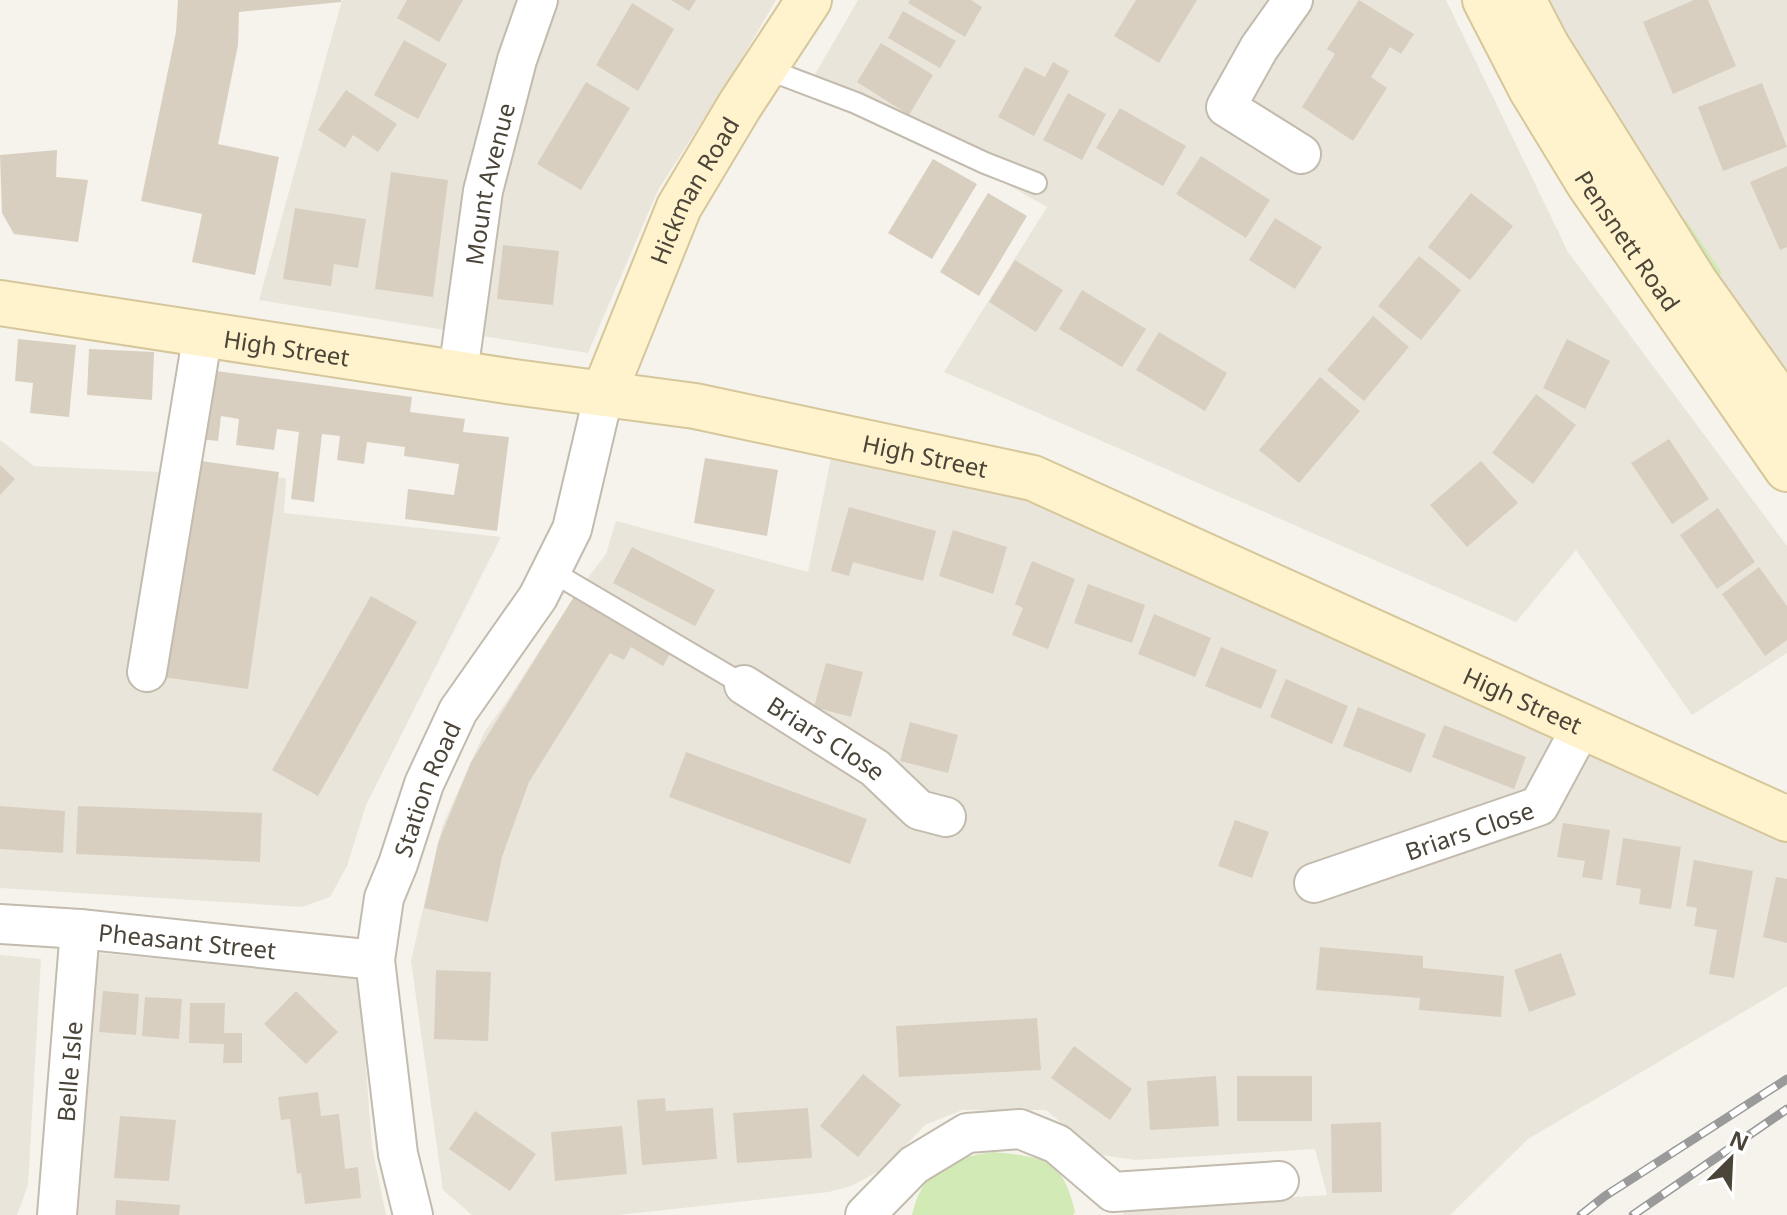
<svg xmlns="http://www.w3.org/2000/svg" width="1787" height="1215" viewBox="0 0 1787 1215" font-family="'Noto Sans',sans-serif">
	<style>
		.residential { fill: #eae5da }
		.green { fill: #d2eab5 }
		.building { fill: #d8cfc1 }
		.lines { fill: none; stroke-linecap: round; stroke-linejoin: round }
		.lane-casing { stroke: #c2bbae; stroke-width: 24 }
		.street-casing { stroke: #c2bbae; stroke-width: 42 }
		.secondary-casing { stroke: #d6c79b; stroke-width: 48 }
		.lane { stroke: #fff; stroke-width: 20 }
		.street { stroke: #fff; stroke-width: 38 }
		.secondary { stroke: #fff3cd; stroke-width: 44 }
		.rail-casing { stroke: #9a9a9a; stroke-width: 9 }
		.rail { stroke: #fff; stroke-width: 6; stroke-dasharray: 18; stroke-linecap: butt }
		.labels { text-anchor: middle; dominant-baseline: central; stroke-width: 8; stroke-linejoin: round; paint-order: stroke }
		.street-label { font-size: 24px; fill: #4b4439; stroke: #fff }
	</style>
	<rect width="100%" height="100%" fill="#f6f3ec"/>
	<!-- residential -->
	<g class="residential">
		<polygon points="342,0 776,0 735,70 658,190 588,353 259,300"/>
		<polygon points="858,0 1446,0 1568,252 1787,546 1787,653 1692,715 1576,550 1516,622 944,372 1047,207 814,76"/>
		<polygon points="1504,0 1787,0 1787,394"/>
		<polygon points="0,440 34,466 286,478 284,513 501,537 366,805 347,866 330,897 302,907 0,888"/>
		<polygon points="833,448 1030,488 1787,836 1787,986 1528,1139 1450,1215 1123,1215 1126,1208 1327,1195 1315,1149 1136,1160 1100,1155 1046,1110 962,1110 925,1125 883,1169 851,1186 829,1192 619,1215 472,1215 443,1190 411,961 442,827 485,731 507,701 577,592 606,554 616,521 808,572"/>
		<polygon points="98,953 359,977 372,1147 386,1215 76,1215"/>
		<polygon points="0,955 41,959 28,1185 17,1215 0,1215"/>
	</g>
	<!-- green -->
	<g class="green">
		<polygon points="1686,220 1722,273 1708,282 1673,230"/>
		<path d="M993,1152C1043,1157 1063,1158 1075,1212L1073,1215H912C922,1170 950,1158 993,1152Z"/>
	</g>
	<!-- building -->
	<g class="building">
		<polygon points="178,0 341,0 341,2 239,12 238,45 218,144 279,157 255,275 192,262 202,214 141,201 176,32"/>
		<polygon points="407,0 463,0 439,42 397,18"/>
		<polygon points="671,0 696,0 689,11"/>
		<polygon points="910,0 971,0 982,7 965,37 908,3"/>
		<polygon points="1136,0 1197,0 1159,63 1114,36"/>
		<polygon points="1359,0 1414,34 1401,54 1390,47 1371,77 1387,88 1353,141 1302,107 1335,54 1327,49"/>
		<polygon points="1694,0 1708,0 1736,66 1673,94 1643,22"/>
		<polygon points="632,3 674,29 638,91 596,65"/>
		<polygon points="903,11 956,41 940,68 888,38"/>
		<polygon points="404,40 447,64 418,119 374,95"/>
		<polygon points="881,43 933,75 909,115 857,82"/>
		<polygon points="1053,62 1069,71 1034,136 998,117 1025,67 1045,77"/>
		<polygon points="586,82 630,108 581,190 537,164"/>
		<polygon points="1762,83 1787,147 1723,171 1698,107"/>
		<polygon points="346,90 397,124 378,152 353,135 345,148 318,130"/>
		<polygon points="1068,93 1106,114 1082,160 1043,140"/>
		<polygon points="1120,108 1186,146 1163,186 1096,148"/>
		<polygon points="57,150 56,177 88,180 78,242 14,234 2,213 0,155"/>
		<polygon points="1201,156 1270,200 1246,238 1176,194"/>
		<polygon points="933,159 977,184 932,259 888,233"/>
		<polygon points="1787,166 1787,247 1780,250 1750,182"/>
		<polygon points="391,172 448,180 433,297 375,289"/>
		<polygon points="988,193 1027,216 979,296 940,272"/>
		<polygon points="1471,193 1513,226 1470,280 1428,247"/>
		<polygon points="295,208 366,219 358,268 334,264 331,286 283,279"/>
		<polygon points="1275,218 1322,247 1295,289 1249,260"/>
		<polygon points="503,245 559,251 553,305 497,299"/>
		<polygon points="1419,256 1461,290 1421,340 1378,306"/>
		<polygon points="1015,260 1063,290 1036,332 989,302"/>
		<polygon points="1082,290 1146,329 1122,367 1059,329"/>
		<polygon points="1373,316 1409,347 1364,401 1327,370"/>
		<polygon points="1159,332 1227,373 1205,411 1136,370"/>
		<polygon points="18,339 76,345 69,417 30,413 33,383 15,381"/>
		<polygon points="1567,339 1610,361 1585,409 1543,388"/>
		<polygon points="89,349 154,352 152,400 87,395"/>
		<polygon points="208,370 412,397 410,412 465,419 463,432 509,437 497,531 405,519 408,489 454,495 459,464 404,456 405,447 367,442 364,464 337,460 340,436 322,434 314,502 291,499 299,432 277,429 274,450 236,445 239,419 221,416 218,441 199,439"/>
		<polygon points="1320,377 1360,411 1299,483 1259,450"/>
		<polygon points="1536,394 1576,425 1533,484 1492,453"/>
		<polygon points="1669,439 1709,499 1672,524 1631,463"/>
		<polygon points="705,458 778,470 767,536 694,523"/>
		<polygon points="194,460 279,472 248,689 163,677"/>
		<polygon points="1481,461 1518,503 1467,547 1430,505"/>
		<polygon points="0,465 15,479 0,495"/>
		<polygon points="849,507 936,531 923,581 853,562 849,576 831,571"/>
		<polygon points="1718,508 1755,562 1717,589 1680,535"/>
		<polygon points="953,530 1007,547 993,594 939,576"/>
		<polygon points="632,547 715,590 695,626 613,583"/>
		<polygon points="1032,561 1075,579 1048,649 1012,635 1023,608 1015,604"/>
		<polygon points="1759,567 1787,606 1787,640 1765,656 1722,594"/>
		<polygon points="1088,584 1145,605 1132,643 1074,623"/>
		<polygon points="577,592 673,649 663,666 631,647 624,660 610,653 529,782 502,857 488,922 424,908 438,843 471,762"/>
		<polygon points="371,596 417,622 318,796 272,770"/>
		<polygon points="1154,614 1211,638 1195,677 1138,654"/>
		<polygon points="1221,647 1277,670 1261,709 1205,686"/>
		<polygon points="826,663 863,672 851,717 814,707"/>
		<polygon points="1286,679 1348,706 1332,744 1270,717"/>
		<polygon points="1358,707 1426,734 1411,773 1343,746"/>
		<polygon points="910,722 958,735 948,773 900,761"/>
		<polygon points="1444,725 1526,757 1514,789 1432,757"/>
		<polygon points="686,752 867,819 850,864 669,797"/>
		<polygon points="0,806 65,811 63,853 0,849"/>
		<polygon points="78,806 262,813 260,862 76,854"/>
		<polygon points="1235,820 1269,832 1252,878 1218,866"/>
		<polygon points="1563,823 1610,830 1602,880 1582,877 1585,861 1557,857"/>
		<polygon points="1623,838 1681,847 1671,909 1639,904 1641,889 1616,885"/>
		<polygon points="1694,860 1753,871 1734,978 1709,974 1717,930 1694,926 1697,908 1686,906"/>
		<polygon points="1776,877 1787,879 1787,943 1763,937"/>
		<polygon points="1320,947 1423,956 1423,968 1504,976 1501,1017 1419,1010 1420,998 1316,990"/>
		<polygon points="1561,953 1576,995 1529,1012 1514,970"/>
		<polygon points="436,970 491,972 488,1041 434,1039"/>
		<polygon points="103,991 139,994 136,1035 99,1032"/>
		<polygon points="296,991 338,1032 306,1064 264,1024"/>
		<polygon points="145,997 182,999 179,1039 142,1036"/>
		<polygon points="190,1003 225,1003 224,1033 242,1033 242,1063 223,1063 224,1044 189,1043"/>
		<polygon points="1037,1018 1041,1070 899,1077 896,1026"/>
		<polygon points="1074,1046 1132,1089 1110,1120 1051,1078"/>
		<polygon points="863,1074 901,1105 858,1157 820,1126"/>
		<polygon points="1216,1076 1219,1126 1150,1130 1147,1081"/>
		<rect x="1237" y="1076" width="75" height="45"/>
		<polygon points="318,1092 321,1116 339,1114 345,1169 358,1167 361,1198 305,1204 301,1173 297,1174 290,1119 281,1120 278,1097"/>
		<polygon points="665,1098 666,1111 713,1108 717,1159 642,1165 637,1100"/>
		<polygon points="808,1108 812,1158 737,1163 733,1113"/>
		<polygon points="475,1111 536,1154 510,1191 449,1149"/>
		<polygon points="120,1116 176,1120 169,1181 114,1178"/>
		<polygon points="1381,1122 1382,1192 1332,1193 1331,1124"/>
		<polygon points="622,1126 627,1174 555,1181 551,1132"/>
		<polygon points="116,1200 180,1205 179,1215 115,1215"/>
	</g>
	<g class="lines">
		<!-- lane casing -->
		<g class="lane-casing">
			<g id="lane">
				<polyline points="764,68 856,103 985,163 1036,183"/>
				<polyline points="551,571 744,685"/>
			</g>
		</g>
		<!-- street casing -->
		<g class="street-casing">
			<g id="street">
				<polyline points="1293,0 1259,48 1226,107 1301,154"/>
				<path id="s1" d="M458,373L483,191L517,60L538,0"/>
				<polyline points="147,672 203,333"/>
				<path id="s2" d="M744,685L875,768L919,810L946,817"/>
				<path id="s3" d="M1314,883L1539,806L1582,726"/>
				<path id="s4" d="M0,924L80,929L375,960"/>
				<path id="s5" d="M57,1215L80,929"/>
				<path id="s6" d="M413,1215L398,1154L375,960L384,898L398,864L424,784L458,711L538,597L572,529L604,393"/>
				<polyline points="865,1215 914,1165 967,1133 1020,1129 1057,1144 1113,1192 1279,1181"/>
			</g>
		</g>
		<!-- secondary casing -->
		<g class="secondary-casing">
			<g id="secondary">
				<path id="s7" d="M1485,0L1531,89L1589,184L1787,469"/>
				<polyline points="1523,0 1547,46 1695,282 1787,411"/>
				<path id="s8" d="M0,303L514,382L695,406L1033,478L1787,819"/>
				<path id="s9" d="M604,393L679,207L740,105L809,0"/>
			</g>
		</g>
		<!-- lane -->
		<use href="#lane" class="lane"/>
		<!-- street -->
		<use href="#street" class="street"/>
		<!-- secondary -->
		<use href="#secondary" class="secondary"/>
		<!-- rail casing -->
		<g class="rail-casing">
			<g id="rail">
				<polyline points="1581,1215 1605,1196 1787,1079"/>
				<polyline points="1633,1215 1787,1109"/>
			</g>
		</g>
		<!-- rail -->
		<use href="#rail" class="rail"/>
	</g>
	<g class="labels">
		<!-- street labels -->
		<g class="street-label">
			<text stroke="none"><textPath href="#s1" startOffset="192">Mount Avenue</textPath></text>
			<text stroke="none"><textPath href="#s9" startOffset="222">Hickman Road</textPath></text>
			<text stroke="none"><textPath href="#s7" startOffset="280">Pensnett Road</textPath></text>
			<text stroke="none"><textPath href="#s8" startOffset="290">High Street</textPath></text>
			<text stroke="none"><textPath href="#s8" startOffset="938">High Street</textPath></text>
			<text stroke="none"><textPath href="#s8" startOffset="1586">High Street</textPath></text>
			<text stroke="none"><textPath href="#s2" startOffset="98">Briars Close</textPath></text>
			<text stroke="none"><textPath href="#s6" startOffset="438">Station Road</textPath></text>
			<text stroke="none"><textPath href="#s3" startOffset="164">Briars Close</textPath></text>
			<text stroke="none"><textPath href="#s4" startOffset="188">Pheasant Street</textPath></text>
			<text stroke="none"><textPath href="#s5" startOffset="144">Belle Isle</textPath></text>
		</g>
	</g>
	<!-- north arrow -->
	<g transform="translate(1731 1159) rotate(24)" stroke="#ffffff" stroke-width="6" paint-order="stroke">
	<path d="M0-6L14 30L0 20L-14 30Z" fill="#4b4439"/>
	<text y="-12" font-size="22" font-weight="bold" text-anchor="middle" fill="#4b4439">N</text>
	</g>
</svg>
